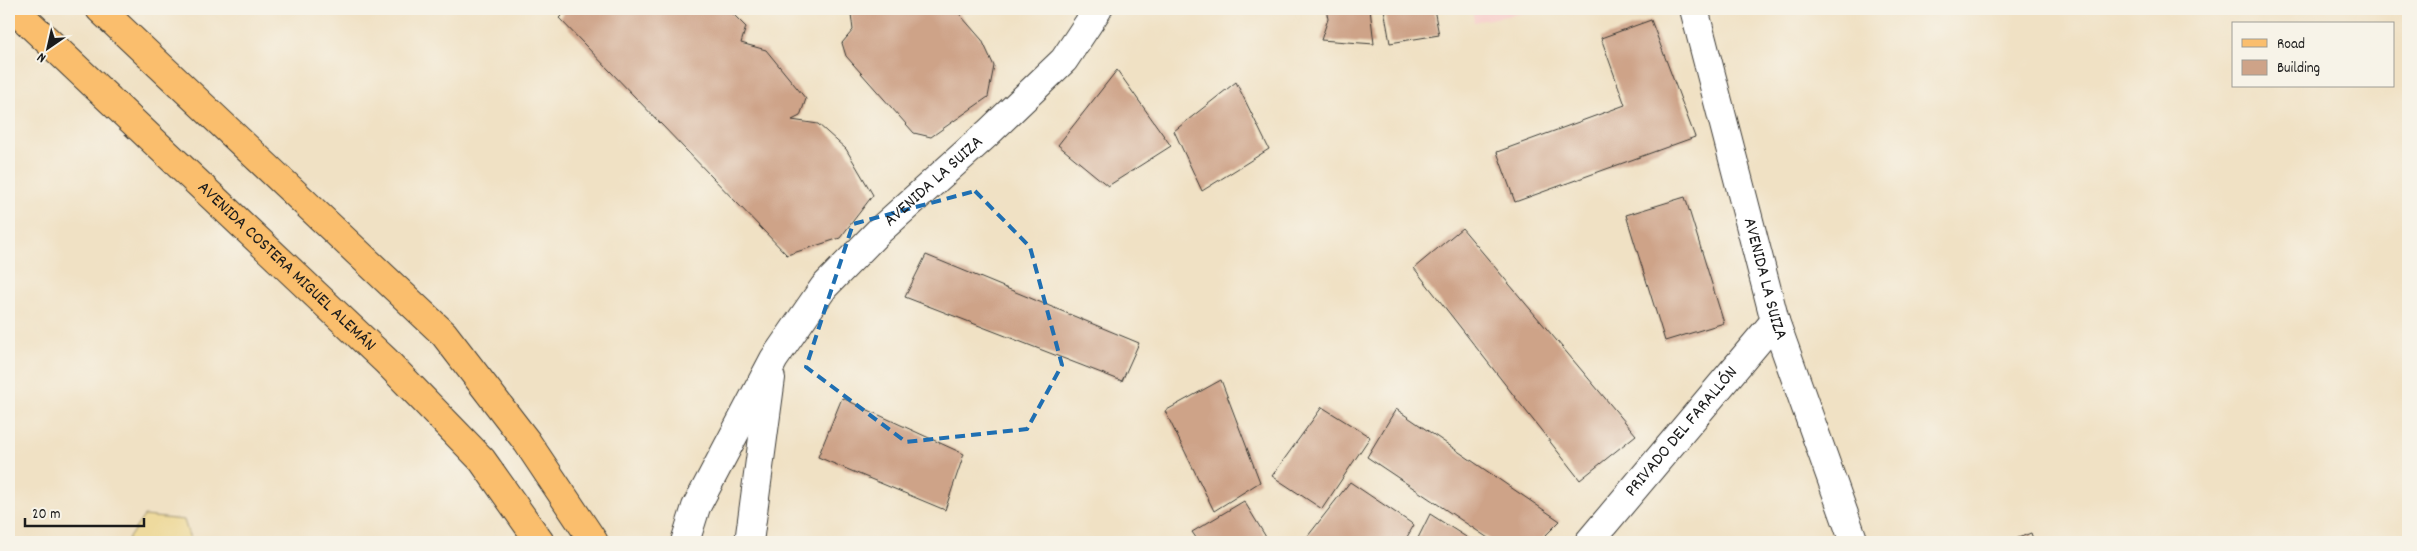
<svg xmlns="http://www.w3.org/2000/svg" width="2417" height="551" viewBox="0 0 2417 551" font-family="Dekko,sans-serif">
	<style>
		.built { fill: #f7d0cc }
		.sand { fill: #eeda9e; stroke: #857b5d }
		.building { fill: #cea388 }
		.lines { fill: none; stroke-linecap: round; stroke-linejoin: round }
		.minor-casing { stroke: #3c3a35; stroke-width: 30 }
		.major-casing { stroke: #3c3a35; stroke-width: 30 }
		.minor { stroke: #fff; stroke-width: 28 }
		.major { stroke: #fabe6d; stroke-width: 28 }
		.marked { fill: none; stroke: #1f6fb2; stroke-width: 4; stroke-dasharray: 10 6; stroke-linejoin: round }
		.labels { text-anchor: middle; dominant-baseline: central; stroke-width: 4; stroke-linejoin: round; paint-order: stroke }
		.street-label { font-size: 18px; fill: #1c1c1c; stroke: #f7f3e8 }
	</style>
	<rect width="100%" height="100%" fill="#f7f3e8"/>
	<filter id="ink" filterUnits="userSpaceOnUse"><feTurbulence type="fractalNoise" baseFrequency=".02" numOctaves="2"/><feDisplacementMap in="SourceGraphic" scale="10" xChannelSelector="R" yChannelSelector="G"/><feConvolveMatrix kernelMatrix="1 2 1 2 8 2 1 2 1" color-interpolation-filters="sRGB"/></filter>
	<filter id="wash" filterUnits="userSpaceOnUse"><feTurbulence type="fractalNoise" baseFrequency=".0096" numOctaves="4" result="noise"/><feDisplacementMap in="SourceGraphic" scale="20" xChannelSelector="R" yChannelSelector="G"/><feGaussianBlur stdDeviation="1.12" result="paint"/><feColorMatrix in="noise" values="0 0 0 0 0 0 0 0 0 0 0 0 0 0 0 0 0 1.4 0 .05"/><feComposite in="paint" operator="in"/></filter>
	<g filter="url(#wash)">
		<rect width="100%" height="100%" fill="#f0e1c4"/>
		<!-- built -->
		<polygon class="built" points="1472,9 1546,9 1474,22"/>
		<!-- sand -->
		<polygon class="sand" points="144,516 184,520 191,542 126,542"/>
		<g id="blocks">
			<!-- building -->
			<g class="building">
				<polygon points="568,9 728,9 746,27 741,43 766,50 806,99 800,116 792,120 818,124 846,149 873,195 840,238 787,255 559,18"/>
				<polygon points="856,9 955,9 982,40 994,66 988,97 931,137 914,133 846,56 842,43 853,30 851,14"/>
				<polygon points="1326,9 1370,9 1374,44 1321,40 1328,19"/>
				<polygon points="1384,9 1434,9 1439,35 1390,43"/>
				<polygon points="1651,20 1695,137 1515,202 1497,152 1625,105 1601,38"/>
				<polygon points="1117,70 1171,146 1108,186 1058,145"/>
				<polygon points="1236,82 1269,149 1202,191 1174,131"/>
				<polygon points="1685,197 1724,323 1665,341 1626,215"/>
				<polygon points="1462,228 1636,435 1580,480 1414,268"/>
				<polygon points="926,255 1139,343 1122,381 905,297"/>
				<polygon points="1221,380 1260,482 1214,511 1165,411"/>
				<polygon points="842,398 964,454 945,510 818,457"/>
				<polygon points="1322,407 1370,437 1322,509 1272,476"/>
				<polygon points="1396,409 1560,521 1539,542 1494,542 1367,457"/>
				<polygon points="1350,482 1414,525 1404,542 1304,541"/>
				<polygon points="1244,501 1269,542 1199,542 1192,532"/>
				<polygon points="1430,514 1474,542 1416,542"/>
				<polygon points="2031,533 2034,542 2008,542"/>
			</g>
		</g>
	</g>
	<g filter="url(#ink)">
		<use href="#blocks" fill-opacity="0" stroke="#3c3a35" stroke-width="1"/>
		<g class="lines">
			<!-- minor casing -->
			<g class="minor-casing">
				<g id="minor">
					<path id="s1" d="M1694,9L1775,321L1854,542"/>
					<path id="s2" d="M685,542L696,507L774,359L824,287L879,231L988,133L1064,60L1098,9"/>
					<polyline points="749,542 771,378"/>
					<path id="s3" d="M1589,542L1775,321"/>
				</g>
			</g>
			<!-- major casing -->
			<g class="major-casing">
				<g id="major">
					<path id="s4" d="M14,9L386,361L482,460L540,542"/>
					<polyline points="100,9 444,334 527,442 594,542"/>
				</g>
			</g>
			<!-- minor -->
			<use href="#minor" class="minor"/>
			<!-- major -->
			<use href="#major" class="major"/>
		</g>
	</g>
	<!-- marked area -->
	<path class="marked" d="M975,191L1030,247L1062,365L1027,429L906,442L806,367L853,224Z"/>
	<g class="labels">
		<!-- street labels -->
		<g class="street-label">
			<text stroke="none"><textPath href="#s2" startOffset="444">AVENIDA LA SUIZA</textPath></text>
			<text stroke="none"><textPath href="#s4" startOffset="375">AVENIDA COSTERA MIGUEL ALEMÁN</textPath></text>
			<text stroke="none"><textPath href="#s1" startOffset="279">AVENIDA LA SUIZA</textPath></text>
			<text stroke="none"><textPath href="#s3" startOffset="144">PRIVADO DEL FARALLÓN</textPath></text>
		</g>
	</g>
	<!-- margin -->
	<rect width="2417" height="551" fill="none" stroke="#f7f3e8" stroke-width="30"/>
	<!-- legend -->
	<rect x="2232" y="22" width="162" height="65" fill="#f7f3e8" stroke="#9f9d96"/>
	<rect x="2242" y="39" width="25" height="8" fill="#fabe6d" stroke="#9f9d96"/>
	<text x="2277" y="48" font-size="15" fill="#1c1c1c">Road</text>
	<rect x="2242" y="60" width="25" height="15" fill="#cea388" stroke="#9f9d96"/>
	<text x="2277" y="72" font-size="15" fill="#1c1c1c">Building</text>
	<!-- north arrow -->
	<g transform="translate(48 48) rotate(214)" stroke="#f7f3e8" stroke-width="4" paint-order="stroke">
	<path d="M0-4L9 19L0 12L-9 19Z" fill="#1c1c1c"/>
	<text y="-8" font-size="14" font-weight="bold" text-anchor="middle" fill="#1c1c1c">N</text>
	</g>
	<!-- scale -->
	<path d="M25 518v8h119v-8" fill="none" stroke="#1c1c1c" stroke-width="2.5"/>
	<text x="32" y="518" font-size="15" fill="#1c1c1c" stroke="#f7f3e8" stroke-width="4" paint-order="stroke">20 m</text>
</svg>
